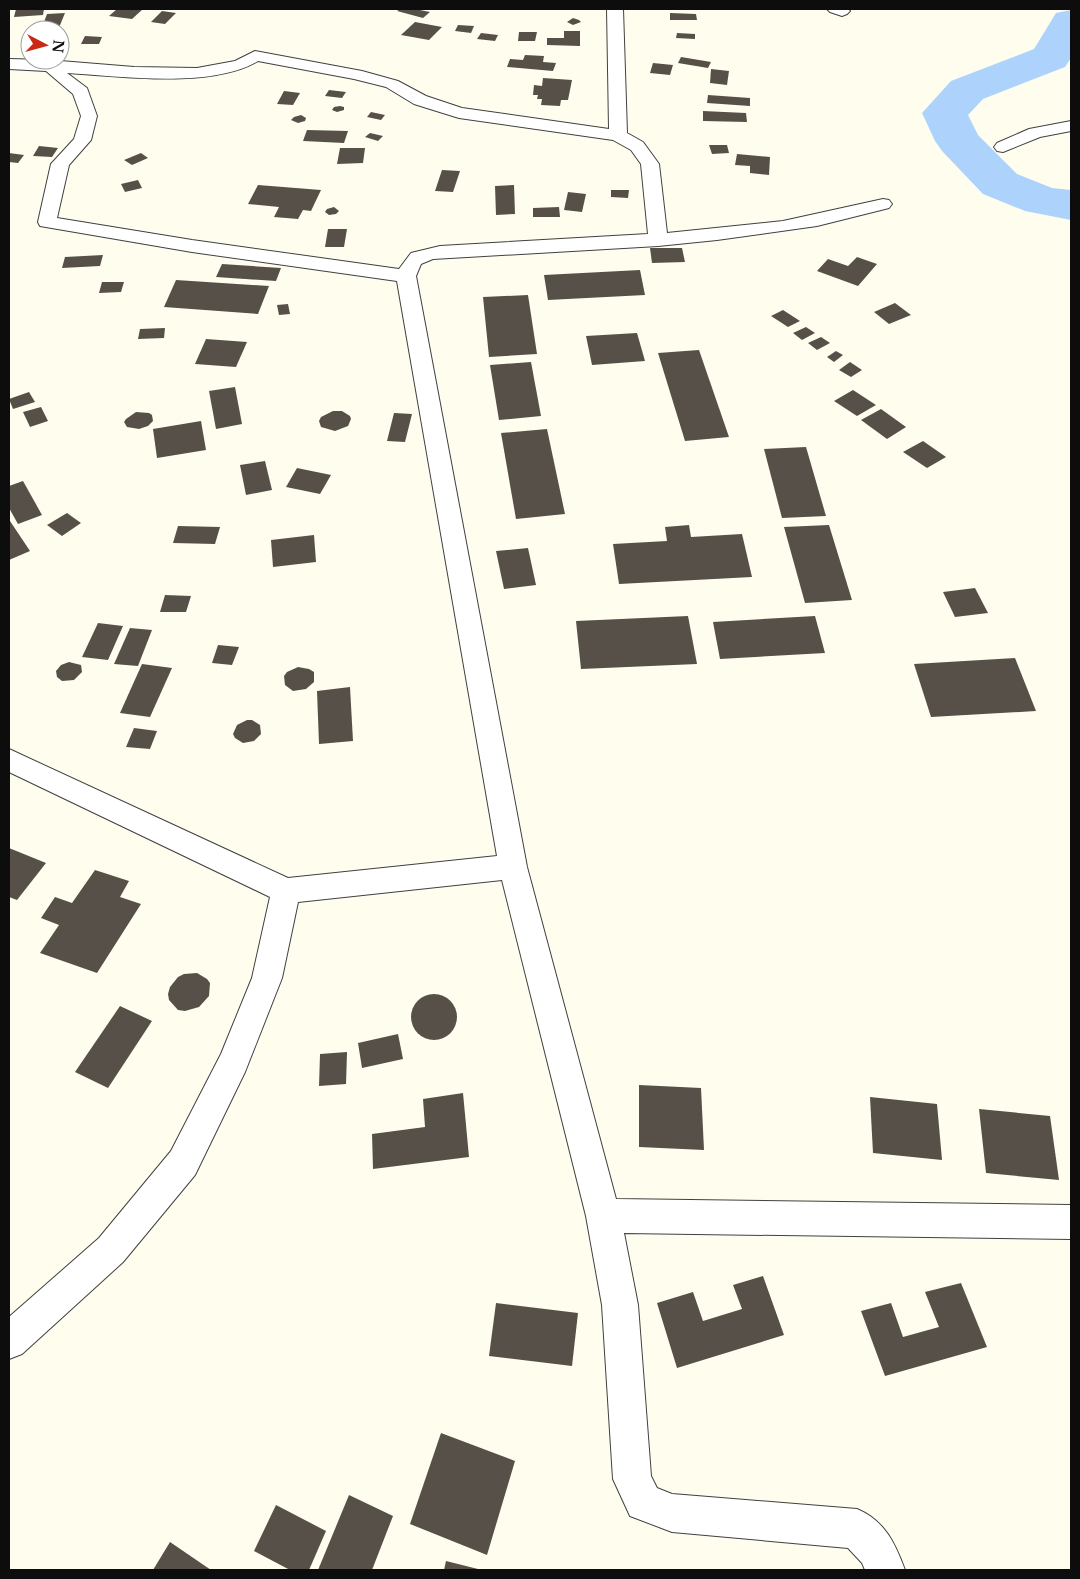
<svg xmlns="http://www.w3.org/2000/svg" width="1080" height="1579" viewBox="0 0 1080 1579" font-family="'Libre Baskerville',serif">
	<style>
		.lines { fill: none; stroke-linecap: round; stroke-linejoin: round }
		.river { fill: #add3fc; fill-rule: evenodd }
		.building { fill: #575049 }
		.minor-casing { stroke: #404040; stroke-width: 2 }
		.minor { fill: #fff; fill-rule: evenodd }
	</style>
	<rect width="100%" height="100%" fill="#fffeee"/>
	<g class="lines">
		<!-- river -->
		<polygon class="river" points="1071,10 1071,58 1065,67 983,99 968,115 978,135 1017,174 1052,188 1071,190 1071,220 1025,211 983,194 942,151 935,141 922,113 951,81 1034,49 1056,13"/>
	</g>
	<!-- building -->
	<g class="building">
		<polygon points="16,9 44,9 43,15 14,17"/>
		<polygon points="117,9 143,9 132,19 109,16"/>
		<polygon points="400,9 415,9 430,12 423,18 397,11"/>
		<polygon points="162,11 176,13 165,24 151,22"/>
		<polygon points="65,13 58,30 41,30 47,14"/>
		<polygon points="670,13 696,14 697,20 670,20"/>
		<polygon points="573,18 579,20 581,22 573,25 567,22"/>
		<polygon points="415,22 442,27 429,40 401,35"/>
		<polygon points="458,25 474,26 471,33 455,31"/>
		<polygon points="564,31 580,31 580,46 547,45 547,38 564,38"/>
		<polygon points="519,32 537,32 535,41 518,41"/>
		<polygon points="481,33 498,35 495,41 477,39"/>
		<polygon points="677,33 695,34 695,39 676,38"/>
		<polygon points="85,36 102,37 99,44 81,44"/>
		<polygon points="525,55 544,56 543,62 556,63 553,71 507,67 510,59 523,60"/>
		<polygon points="681,57 711,62 708,68 678,63"/>
		<polygon points="653,63 673,65 670,75 650,73"/>
		<polygon points="711,69 729,71 727,85 710,83"/>
		<polygon points="543,78 572,80 568,100 561,100 560,106 541,105 542,99 537,99 538,95 533,95 534,85 542,86"/>
		<polygon points="329,90 346,92 342,98 325,96"/>
		<polygon points="284,91 300,93 293,105 277,104"/>
		<polygon points="708,95 750,98 750,106 707,103"/>
		<polygon points="340,106 344,107 344,110 337,112 332,110 334,107"/>
		<polygon points="703,111 746,113 747,122 703,121"/>
		<polygon points="371,112 385,115 381,120 367,117"/>
		<polygon points="301,115 306,118 305,121 298,123 291,120 294,117"/>
		<polygon points="307,130 348,131 344,143 303,141"/>
		<polygon points="370,133 383,136 378,141 365,137"/>
		<polygon points="709,145 727,145 729,153 712,154"/>
		<polygon points="39,146 58,148 52,157 33,156"/>
		<polygon points="340,148 365,148 363,163 337,164"/>
		<polygon points="9,153 24,155 18,163 9,162"/>
		<polygon points="141,153 148,158 132,165 124,160"/>
		<polygon points="737,154 770,157 769,175 750,173 750,166 735,165"/>
		<polygon points="442,170 460,171 453,192 435,191"/>
		<polygon points="138,180 142,188 125,192 121,184"/>
		<polygon points="258,185 321,190 311,211 303,210 298,219 274,217 279,207 248,204"/>
		<polygon points="514,185 515,214 496,215 495,186"/>
		<polygon points="611,190 629,190 628,198 611,197"/>
		<polygon points="568,192 586,194 582,212 564,210"/>
		<polygon points="334,207 339,211 336,214 329,215 325,212 327,209"/>
		<polygon points="559,207 560,217 533,217 533,208"/>
		<polygon points="328,229 347,229 344,247 325,247"/>
		<polygon points="650,248 682,248 685,262 652,263"/>
		<polygon points="103,255 100,266 62,268 65,257"/>
		<polygon points="857,257 877,264 858,286 817,271 828,259 848,266"/>
		<polygon points="222,264 281,268 276,281 216,277"/>
		<polygon points="640,270 645,295 548,300 544,275"/>
		<polygon points="176,280 269,286 258,314 164,307"/>
		<polygon points="102,282 124,282 121,292 99,293"/>
		<polygon points="528,295 537,354 489,357 483,297"/>
		<polygon points="895,303 911,315 889,324 874,312"/>
		<polygon points="288,304 290,314 279,315 277,305"/>
		<polygon points="783,310 800,321 788,327 771,316"/>
		<polygon points="806,327 815,333 802,340 793,333"/>
		<polygon points="165,328 164,338 138,339 140,329"/>
		<polygon points="637,333 645,361 592,365 586,336"/>
		<polygon points="821,337 830,343 817,350 808,343"/>
		<polygon points="206,339 247,342 236,367 195,364"/>
		<polygon points="699,350 729,437 685,441 658,353"/>
		<polygon points="836,351 843,355 834,362 827,357"/>
		<polygon points="531,362 541,416 499,420 490,365"/>
		<polygon points="850,362 862,370 851,377 839,370"/>
		<polygon points="235,387 242,424 216,429 209,391"/>
		<polygon points="853,390 876,405 857,416 834,401"/>
		<polygon points="29,392 35,402 13,409 9,399"/>
		<polygon points="41,407 48,421 30,427 23,412"/>
		<polygon points="881,409 906,427 887,439 861,420"/>
		<polygon points="333,411 342,411 350,416 351,419 348,426 335,431 321,427 319,421 321,417"/>
		<polygon points="136,412 149,413 152,415 153,421 148,426 139,429 127,427 124,422 126,419"/>
		<polygon points="394,413 412,414 405,442 387,441"/>
		<polygon points="201,421 206,450 157,458 153,429"/>
		<polygon points="547,429 565,514 516,519 501,433"/>
		<polygon points="923,441 946,457 927,468 903,452"/>
		<polygon points="806,447 826,516 782,518 764,449"/>
		<polygon points="265,461 272,490 246,495 240,465"/>
		<polygon points="297,468 331,475 320,494 286,487"/>
		<polygon points="23,481 42,515 18,524 9,508 9,486"/>
		<polygon points="67,513 81,523 62,536 47,525"/>
		<polygon points="9,521 10,521 30,551 9,560"/>
		<polygon points="689,525 691,537 742,534 752,577 619,584 613,544 667,541 665,527"/>
		<polygon points="829,525 852,600 805,603 784,527"/>
		<polygon points="178,526 220,527 215,544 173,543"/>
		<polygon points="314,535 316,562 273,567 271,540"/>
		<polygon points="528,548 536,585 504,589 496,551"/>
		<polygon points="975,588 988,613 955,617 943,592"/>
		<polygon points="165,595 191,596 186,612 160,612"/>
		<polygon points="688,616 697,664 581,669 576,621"/>
		<polygon points="815,616 825,653 720,659 713,622"/>
		<polygon points="98,623 123,626 108,660 82,657"/>
		<polygon points="130,628 152,630 138,666 114,664"/>
		<polygon points="218,645 239,647 232,665 212,663"/>
		<polygon points="1015,658 1036,711 931,717 914,664"/>
		<polygon points="69,662 81,665 82,672 74,680 62,681 57,677 56,671 61,665"/>
		<polygon points="142,664 172,668 150,717 120,713"/>
		<polygon points="298,667 309,669 314,672 314,682 306,689 293,691 285,685 284,676 287,672"/>
		<polygon points="350,687 353,741 319,744 317,691"/>
		<polygon points="247,720 252,720 260,725 261,734 254,741 243,743 235,738 233,734 237,725"/>
		<polygon points="134,728 157,731 150,749 126,747"/>
		<polygon points="9,848 46,863 17,900 9,897"/>
		<polygon points="95,870 129,881 120,897 141,904 97,973 40,953 59,925 41,918 55,897 72,903"/>
		<polygon points="197,973 207,979 210,983 209,996 199,1007 185,1011 178,1010 169,1000 168,994 170,987 178,977 184,974"/>
		<circle cx="434" cy="1017" r="23"/>
		<polygon points="120,1006 152,1021 108,1088 75,1072"/>
		<polygon points="398,1034 403,1059 362,1068 358,1043"/>
		<polygon points="347,1052 346,1084 319,1086 320,1054"/>
		<polygon points="639,1085 701,1088 704,1150 639,1147"/>
		<polygon points="463,1093 469,1157 373,1169 372,1134 425,1127 423,1099"/>
		<polygon points="870,1097 937,1104 942,1160 873,1153"/>
		<polygon points="979,1109 1050,1116 1059,1180 986,1173"/>
		<polygon points="763,1276 784,1335 677,1368 657,1303 693,1292 703,1321 742,1309 733,1285"/>
		<polygon points="961,1283 987,1347 885,1376 861,1311 891,1303 903,1337 939,1327 925,1292"/>
		<polygon points="496,1303 578,1313 572,1366 489,1356"/>
		<polygon points="441,1433 515,1461 487,1555 410,1524"/>
		<polygon points="349,1495 393,1516 372,1570 318,1570"/>
		<polygon points="276,1505 326,1531 309,1570 290,1570 254,1551"/>
		<polygon points="170,1542 211,1570 153,1570"/>
		<polygon points="446,1561 478,1569 478,1570 444,1570"/>
	</g>
	<g class="lines">
		<!-- minor casing -->
		<g class="minor-casing">
			<g id="minor">
				<path d="M607,9H623L627,133L643,142L659,164L667,233L783,221L883,199L889,200L892,204L889,208L817,226L717,240L658,246L433,259L421,264L416,276L527,867L616,1199L1071,1205V1239L624,1233L638,1305L651,1476L657,1488L672,1494L857,1509C885,1521 895,1543 905,1570H865L862,1563L848,1548L672,1532L630,1516L613,1479L602,1305L586,1216L502,880L298,902L282,978L245,1072L195,1175L123,1262L22,1354L9,1359V1317L99,1238L171,1151L221,1054L252,978L270,897L9,772V749L288,878L497,856L397,281L192,252L40,226L38,222L51,164L74,139L81,116L73,94L46,71L9,69V59L48,60L134,67L197,68L235,61L255,51L362,71L398,81L426,96L462,108L609,129ZM258,61L354,79L386,87L414,104L459,118L613,140L631,150L641,164L648,234L440,246L411,253L399,269L192,240L57,218L69,165L91,140L97,116L87,88L67,73C120,76 211,89 258,61Z"/>
				<polygon points="827,9 848,9 850,11 847,14 842,16 830,12"/>
				<polygon points="1071,121 1071,131 1040,137 1003,152 997,151 994,147 997,143 1029,129"/>
			</g>
		</g>
		<!-- minor -->
		<use href="#minor" class="minor"/>
	</g>
	<!-- border -->
	<rect width="1080" height="1579" fill="none" stroke="#0d0d0d" stroke-width="20"/>
	<!-- north arrow -->
	<g transform="translate(45 45) rotate(96)"><circle r="24" fill="#ffffff" stroke="#9e9e9e"/>
	<path d="M0-4L9 19L0 12L-9 19Z" fill="#cb2918"/>
	<text y="-8" font-size="14" font-weight="bold" text-anchor="middle" fill="#0d0d0d">N</text>
	</g>
</svg>
